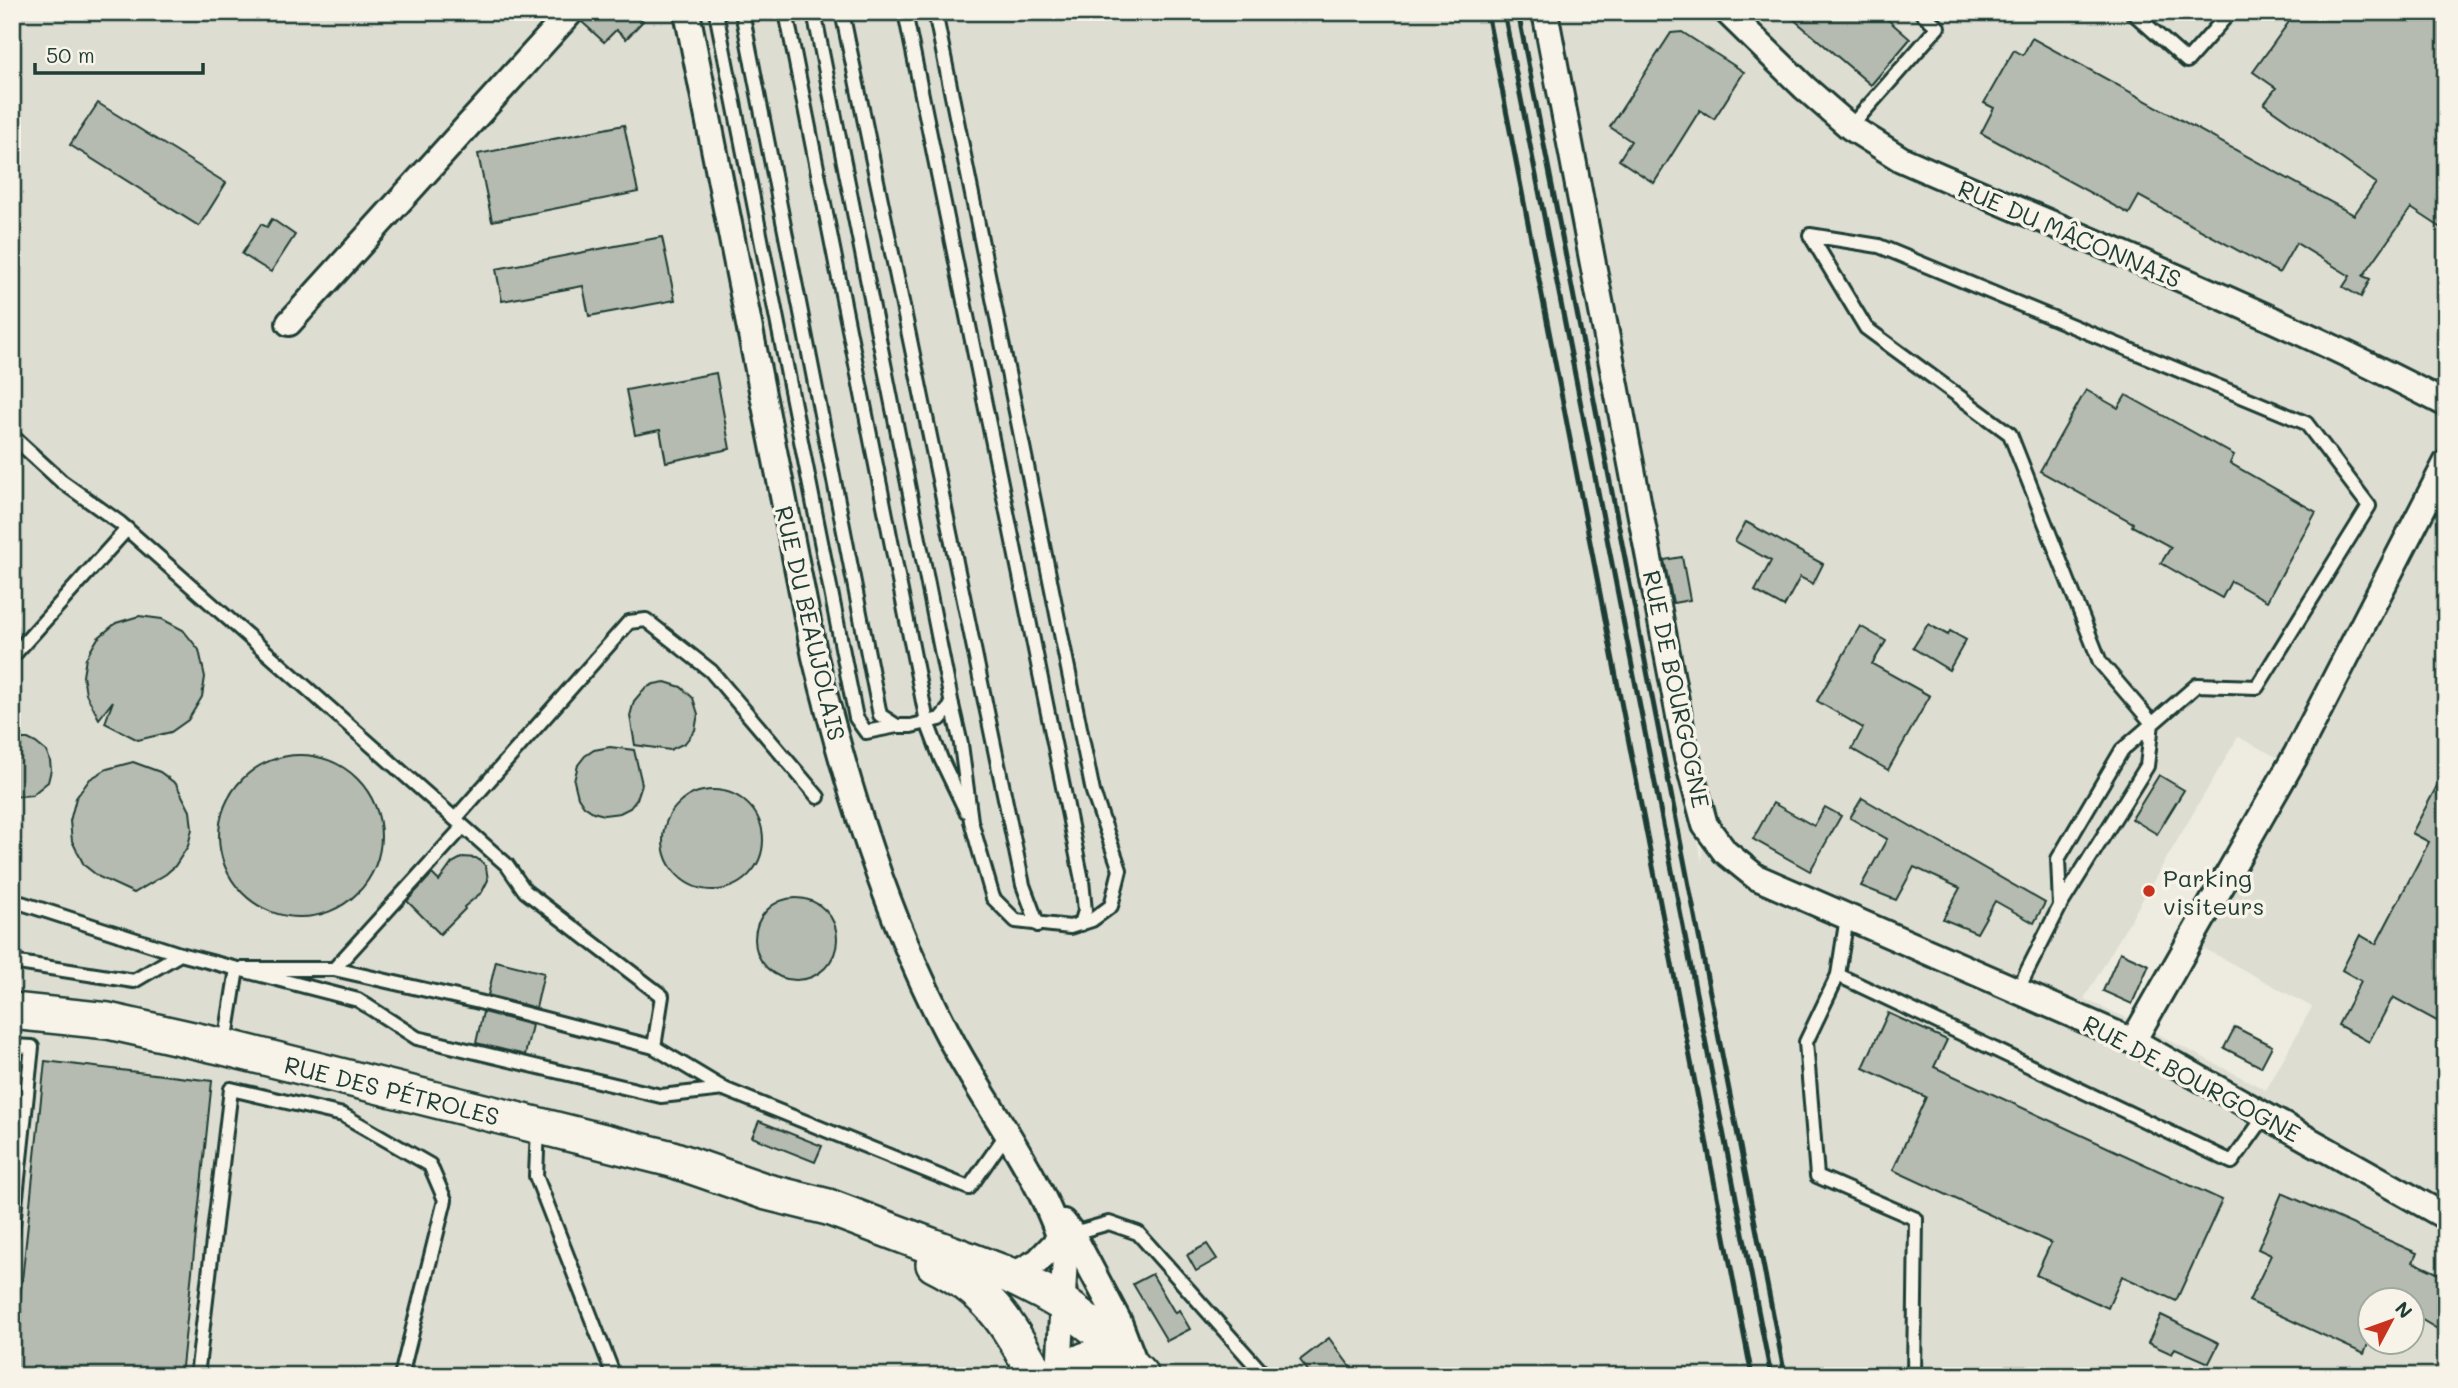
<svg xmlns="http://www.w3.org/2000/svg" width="2458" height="1388" viewBox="0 0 2458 1388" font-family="Mali,sans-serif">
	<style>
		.built { fill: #ddddd2; fill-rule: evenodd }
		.building { fill: #b5bbb0; stroke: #1f3d34; stroke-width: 2 }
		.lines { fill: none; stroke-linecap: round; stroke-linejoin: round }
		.lane-casing { stroke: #1f3d34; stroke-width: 18 }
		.street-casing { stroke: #1f3d34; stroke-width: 30 }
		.secondary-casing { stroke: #1f3d34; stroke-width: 40 }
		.lane { stroke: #f7f3e8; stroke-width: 12 }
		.street { stroke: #f7f3e8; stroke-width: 24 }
		.secondary { stroke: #f7f3e8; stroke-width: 35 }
		.rail { stroke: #1f3d34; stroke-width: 5 }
		.poi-dot { fill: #c8321e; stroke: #f7f3e8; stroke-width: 2.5 }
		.labels { text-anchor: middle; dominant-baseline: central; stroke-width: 7; stroke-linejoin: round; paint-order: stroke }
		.street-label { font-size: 24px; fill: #1f3d34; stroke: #f7f3e8 }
		.poi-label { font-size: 24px; fill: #1f3d34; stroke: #f7f3e8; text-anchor: start }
	</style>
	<rect width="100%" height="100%" fill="#eeece1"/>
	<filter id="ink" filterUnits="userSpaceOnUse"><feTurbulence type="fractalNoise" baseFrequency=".0143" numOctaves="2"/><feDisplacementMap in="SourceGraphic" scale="14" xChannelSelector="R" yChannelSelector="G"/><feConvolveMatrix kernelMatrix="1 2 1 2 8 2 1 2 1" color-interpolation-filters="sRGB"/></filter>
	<g filter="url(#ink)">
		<!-- built -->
		<path class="built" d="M12,12H1531L1702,862L1701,760L1556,12H2446V1376H12ZM2238,737L2284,761L2185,938L2312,1007L2266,1090L2125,1017L2084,999ZM2370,1300H2412V1342H2370Z"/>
		<!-- building -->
		<g class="building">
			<polygon points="585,12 634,12 643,21 626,39 616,30 604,42 582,22"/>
			<polygon points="1785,12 1879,12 1910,39 1871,85"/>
			<polygon points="2296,12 2446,12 2446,231 2411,208 2363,276 2370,279 2361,297 2343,287 2350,276 2296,243 2279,273 2139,196 2129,214 1981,133 1994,108 1984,103 2014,50 2023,55 2032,38 2354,215 2376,183 2264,104 2276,88 2253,72"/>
			<polygon points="1682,32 1744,72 1714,119 1700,110 1654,183 1619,160 1631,141 1610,127 1671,33"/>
			<polygon points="98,103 226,183 199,226 70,145"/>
			<polygon points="624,125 638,192 492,221 478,154"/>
			<polygon points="272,219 295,235 271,272 242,254 261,224 267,227"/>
			<polygon points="662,237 675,300 589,316 583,286 502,301 496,269"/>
			<polygon points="716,373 730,449 666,462 660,430 635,435 626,390"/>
			<polygon points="2086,390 2118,408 2126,395 2234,455 2230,463 2316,512 2267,601 2231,581 2222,598 2161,563 2171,547 2132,526 2133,523 2040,471"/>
			<polygon points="1746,522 1823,564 1813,584 1800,577 1784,607 1755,591 1771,561 1735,541"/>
			<polygon points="1682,557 1690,600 1673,603 1664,560"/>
			<polygon points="139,616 162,619 183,630 199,650 205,677 202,697 188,720 171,732 138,740 105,723 113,701 99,719 86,694 83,676 86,658 98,638 116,623"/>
			<polygon points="1928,624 1948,635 1950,631 1966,640 1949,670 1913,648"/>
			<polygon points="1860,626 1886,641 1872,664 1930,696 1888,770 1852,749 1863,728 1817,701"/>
			<polygon points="665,682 681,687 693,698 698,714 695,730 685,743 670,750 635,745 630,716 634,701 645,688 654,684"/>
			<polygon points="12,739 28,739 36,743 47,752 50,761 51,770 48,782 32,795 12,797"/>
			<polygon points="610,747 634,750 642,784 637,799 630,808 620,813 604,815 593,812 584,806 578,797 574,781 578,765 585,756 594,750"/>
			<circle cx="300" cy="836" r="81"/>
			<polygon points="133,762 160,772 176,784 190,811 192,829 188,846 175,866 166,874 134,893 99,877 84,865 72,841 70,821 76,798 90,779 107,769"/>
			<polygon points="2446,769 2446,1026 2393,997 2369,1042 2338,1025 2361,981 2342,970 2360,935 2376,944 2429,842 2412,833"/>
			<polygon points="2159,775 2184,790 2157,834 2132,819"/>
			<circle cx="713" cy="840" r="50"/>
			<polygon points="1862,798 2045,903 2034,923 1995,901 1977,933 1943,919 1960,888 1914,867 1896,900 1861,886 1887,839 1850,818"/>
			<polygon points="1773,803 1814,826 1825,807 1841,816 1810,871 1753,839"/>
			<polygon points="463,857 476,858 482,862 486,867 488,880 482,892 464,907 465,909 440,934 407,901 432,874 439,881 452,863"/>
			<circle cx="796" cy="939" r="41"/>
			<polygon points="2120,952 2149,965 2132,1004 2103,991"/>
			<polygon points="496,961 544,973 536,1008 488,995"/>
			<polygon points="483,1012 532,1025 525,1055 476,1043"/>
			<polygon points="1888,1013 1947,1040 1934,1067 2222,1200 2176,1301 2122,1276 2108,1308 2036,1275 2051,1243 1893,1170 1926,1097 1863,1068"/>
			<polygon points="2235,1027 2272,1046 2261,1067 2224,1048"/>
			<polygon points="45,1061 212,1081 181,1376 12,1376"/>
			<polygon points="759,1121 822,1146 815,1162 752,1137"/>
			<polygon points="2282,1193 2417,1253 2413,1262 2446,1277 2446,1334 2412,1314 2412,1300 2370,1300 2370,1339 2364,1354 2249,1301 2271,1255 2258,1249"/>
			<polygon points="1207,1244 1217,1259 1196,1271 1187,1255"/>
			<polygon points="1152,1274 1175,1313 1179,1310 1190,1329 1167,1341 1133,1284"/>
			<polygon points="2161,1315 2219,1343 2209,1363 2175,1348 2172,1354 2148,1343"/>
			<polygon points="1329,1338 1357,1376 1312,1376 1300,1360"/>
		</g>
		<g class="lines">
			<!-- lane casing -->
			<g class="lane-casing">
				<g id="lane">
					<polyline points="716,12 856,718 866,732 897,726"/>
					<polyline points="742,12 880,715 897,726 911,726 940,719 952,705 814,12"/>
					<polyline points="786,12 927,722 941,759 966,811"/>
					<polyline points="842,12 1023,885 1038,925"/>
					<polyline points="905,12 1082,880 1085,911 1081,924"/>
					<polyline points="935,12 1093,792 1120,870 1111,906 1092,920 1070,927 1016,921 993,898 971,821 961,744 952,705"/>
					<polyline points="2132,12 2187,61 2230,12"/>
					<polyline points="1850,127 1938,27 1921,12"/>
					<polyline points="12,436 61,481 120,523 507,865 525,891 662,996 654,1047"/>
					<polyline points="12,657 127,529"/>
					<polyline points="455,819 629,622 646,620 711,671 818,797"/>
					<polyline points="12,900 180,954"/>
					<polyline points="1847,917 1838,975 1806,1042 1817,1176 1916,1219 1914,1376"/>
					<polyline points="12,962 134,981 180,954 358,1000 417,1038 661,1096 724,1089 969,1188 1006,1135"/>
					<polyline points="334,969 463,827"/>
					<polyline points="1838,975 2232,1162 2265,1116"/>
					<polyline points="2017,991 2060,906 2147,766 2152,723 2100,662 2010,434 1866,328 1810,235 1879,246 2306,423 2369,506 2257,687 2197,685 2122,750 2058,859 2060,906"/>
					<polyline points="225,1044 237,969 334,969 479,1002 654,1047 724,1089"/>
					<polyline points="12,1046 32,1047 12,1234"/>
					<polyline points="538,1127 536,1176 614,1376"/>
					<polyline points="1070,1234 1109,1223 1138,1233 1265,1376"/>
					<polyline points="197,1376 231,1089 343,1115 430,1165 445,1200 401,1376"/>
				</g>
			</g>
			<!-- street casing -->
			<g class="street-casing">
				<g id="street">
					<path d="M687,12L815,657C847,787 886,916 949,1036C985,1106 1046,1180 1065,1256L1059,1376"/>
					<polyline points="1545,12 1687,758 1705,825 1725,852 1756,877 2133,1041 2446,1217"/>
					<path d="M1727,12L1805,88L1850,127L1901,159C2083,239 2270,311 2446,404"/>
					<polyline points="289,323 571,12"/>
					<polyline points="2133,1041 2296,755 2446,463"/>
					<polyline points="1063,1222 1072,1233 1119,1322 1134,1361"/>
					<polyline points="1011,1276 1038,1261 1060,1238"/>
				</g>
			</g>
			<!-- secondary casing -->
			<g class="secondary-casing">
				<g id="secondary">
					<polyline points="12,1011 108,1021 224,1047 672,1159 767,1192 828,1207 1011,1276 1043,1292 1062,1303 1099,1331 1140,1375"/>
					<path d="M934,1264C991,1292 1007,1323 1037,1376"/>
					<path d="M1067,1376C1082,1351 1113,1355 1134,1370"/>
				</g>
			</g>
			<!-- lane -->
			<use href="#lane" class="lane"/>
			<!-- street -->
			<use href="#street" class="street"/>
			<!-- secondary -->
			<use href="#secondary" class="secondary"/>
			<!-- rail -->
			<g class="rail">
				<polyline points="1487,12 1752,1376"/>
				<polyline points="1504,12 1771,1376"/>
				<polyline points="1518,12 1785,1376"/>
			</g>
		</g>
	</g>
	<!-- markers -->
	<circle class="poi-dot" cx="2149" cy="891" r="7"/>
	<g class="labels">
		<!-- street labels -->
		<g class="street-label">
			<text transform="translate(2070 233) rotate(23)">RUE DU MÂCONNAIS</text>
			<text transform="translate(811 623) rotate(77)">RUE DU BEAUJOLAIS</text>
			<text transform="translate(1677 689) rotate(78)">RUE DE BOURGOGNE</text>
			<text transform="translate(2192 1078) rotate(28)">RUE DE BOURGOGNE</text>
			<text transform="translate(392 1090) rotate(14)">RUE DES PÉTROLES</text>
		</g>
		<!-- poi labels -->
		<g class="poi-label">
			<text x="2163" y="877">Parking<tspan x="2163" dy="28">visiteurs</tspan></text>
		</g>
	</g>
	<!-- margin -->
	<rect width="2458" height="1388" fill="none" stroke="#f7f3e8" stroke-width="42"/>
	<rect x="21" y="21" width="2416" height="1346" fill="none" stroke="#1f3d34" stroke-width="2.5" filter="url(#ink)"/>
	<!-- north arrow -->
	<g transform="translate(2391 1321) rotate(49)"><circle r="33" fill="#f7f3e8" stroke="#a1aaa0" stroke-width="2"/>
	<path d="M0-5L12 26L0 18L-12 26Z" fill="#c8321e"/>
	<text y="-10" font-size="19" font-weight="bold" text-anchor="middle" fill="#1f3d34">N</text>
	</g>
	<!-- scale -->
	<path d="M35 63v10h168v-10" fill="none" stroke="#1f3d34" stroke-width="3.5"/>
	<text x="46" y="63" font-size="21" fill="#1f3d34" stroke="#f7f3e8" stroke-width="5" paint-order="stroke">50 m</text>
</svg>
